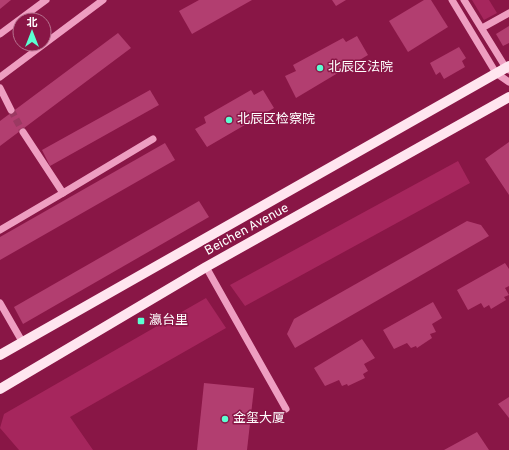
<svg xmlns="http://www.w3.org/2000/svg" width="509" height="450" viewBox="0 0 509 450" font-family="Overpass,'Noto Sans SC',sans-serif">
	<style>
		.green { fill: #a6265d }
		.building { fill: #b23e70 }
		.lines { fill: none; stroke-linecap: round; stroke-linejoin: round }
		.minor-tunnel { stroke: #9b3962; stroke-width: 7; stroke-dasharray: 7 3.5; stroke-linecap: butt }
		.minor { stroke: #ee9ec1; stroke-width: 7 }
		.major { stroke: #ffe5ef; stroke-width: 10 }
		.poi-dot { fill: #5bffd2; stroke: #891646; stroke-width: 1.5 }
		.labels { text-anchor: middle; dominant-baseline: central; stroke-width: 3; stroke-linejoin: round; paint-order: stroke }
		.poi-label { font-size: 13px; fill: #fff; stroke: #891646; text-anchor: start }
		.street-label { font-size: 13px; fill: #fff; stroke: #891646 }
	</style>
	<rect width="100%" height="100%" fill="#891646"/>
	<!-- green -->
	<g class="green">
		<polygon points="472,0 489,0 497,13 484,20"/>
		<polygon points="458,161 470,183 245,306 230,285"/>
		<polygon points="206,298 226,328 70,417 93,450 19,450 0,428 4,414"/>
	</g>
	<!-- building -->
	<g class="building">
		<polygon points="0,0 11,0 0,9"/>
		<polygon points="199,0 252,0 192,34 179,11"/>
		<polygon points="332,0 346,0 336,6"/>
		<polygon points="424,0 431,0 448,27 408,52 389,21"/>
		<polygon points="509,26 509,43 503,46 496,34"/>
		<polygon points="118,33 131,48 0,146 0,121"/>
		<polygon points="357,36 368,55 296,98 285,76 296,71 293,65 343,38 346,42"/>
		<polygon points="459,47 466,58 462,61 465,67 444,79 440,72 436,75 430,63"/>
		<polygon points="150,90 159,105 50,166 42,150"/>
		<polygon points="251,90 254,95 263,90 274,108 207,147 195,129 206,123 204,117"/>
		<polygon points="509,142 509,195 485,159"/>
		<polygon points="165,143 175,160 0,260 0,237"/>
		<polygon points="199,201 209,217 23,324 14,307"/>
		<polygon points="467,221 481,225 489,236 295,348 287,334 294,319"/>
		<polygon points="505,263 509,269 509,286 505,288 509,295 504,297 506,300 491,309 489,305 484,308 481,303 468,310 457,290"/>
		<polygon points="433,302 442,318 432,324 436,332 430,334 432,338 417,348 416,346 411,348 407,343 394,349 383,330"/>
		<polygon points="362,339 375,358 364,364 368,371 363,374 365,378 348,386 347,384 342,386 339,380 325,386 314,368"/>
		<polygon points="204,383 254,388 247,450 197,450"/>
		<polygon points="509,397 509,418 498,404"/>
		<polygon points="477,432 489,450 444,450"/>
	</g>
	<g class="lines">
		<!-- minor-tunnel -->
		<polyline class="minor-tunnel" points="11,110 23,132"/>
		<!-- minor -->
		<g class="minor">
			<polyline points="452,0 496,73 509,82"/>
			<polyline points="464,0 506,68 509,70"/>
			<polyline points="482,28 509,13"/>
			<polyline points="0,34 46,0"/>
			<polyline points="0,77 103,0"/>
			<polyline points="0,88 11,110"/>
			<polyline points="63,193 153,139"/>
			<polyline points="0,230 63,193 23,132"/>
			<polyline points="206,267 286,409"/>
			<polyline points="0,303 23,343"/>
		</g>
		<!-- major -->
		<g class="major">
			<polyline points="0,355 509,66"/>
			<polyline points="0,389 206,267 509,97"/>
		</g>
	</g>
	<!-- markers -->
	<g class="poi-dot">
		<circle cx="320" cy="68" r="4"/>
		<circle cx="229" cy="120" r="4"/>
		<rect x="137" y="317" width="8" height="8" rx="2"/>
		<circle cx="225" cy="419" r="4"/>
	</g>
	<g class="labels">
		<!-- poi labels -->
		<g class="poi-label">
			<text x="328" y="68">北辰区法院</text>
			<text x="237" y="120">北辰区检察院</text>
			<text x="149" y="321">瀛台里</text>
			<text x="233" y="419">金玺大厦</text>
		</g>
		<!-- street labels -->
		<g class="street-label">
			<text transform="translate(247 230) rotate(-29)">Beichen Avenue</text>
		</g>
	</g>
	<!-- north arrow -->
	<g transform="translate(32 32)"><circle r="19" fill="#891646" stroke="#b87390"/>
	<path d="M0-3L7 15L0 10L-7 15Z" fill="#5bffd2"/>
	<text y="-6" font-size="11" font-weight="bold" text-anchor="middle" fill="#ffffff">北</text>
	</g>
</svg>
